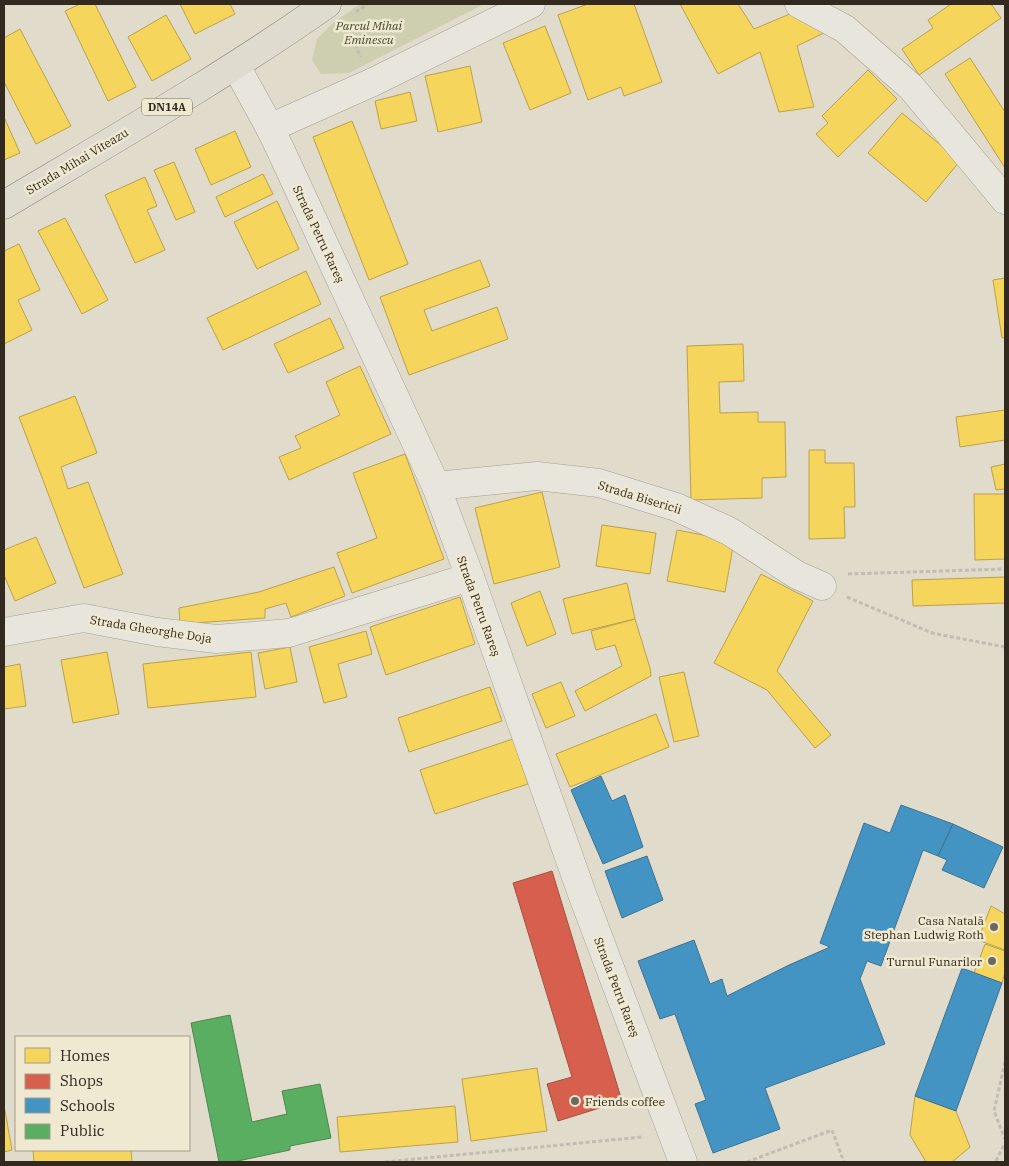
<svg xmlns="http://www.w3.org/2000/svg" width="1009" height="1166" viewBox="0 0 1009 1166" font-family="'IBM Plex Serif',serif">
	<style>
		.green { fill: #cdcfb0 }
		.homes { fill: #f6d55c; stroke: #bba14a }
		.shops { fill: #d6604d; stroke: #a5503f }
		.schools { fill: #4393c3; stroke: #3e7392 }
		.public { fill: #5aae61; stroke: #4e864d }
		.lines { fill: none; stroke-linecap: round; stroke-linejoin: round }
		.minor-casing { stroke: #a5a095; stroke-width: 29 }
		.major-casing { stroke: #8a857b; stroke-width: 29 }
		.path { stroke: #c1bcb4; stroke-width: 3; stroke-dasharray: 4 2.5; stroke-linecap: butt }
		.minor { stroke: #e8e5dc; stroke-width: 28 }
		.major { stroke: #dfdbce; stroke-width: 28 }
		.poi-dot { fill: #6f675b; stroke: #f0e9d2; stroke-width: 2 }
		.labels { text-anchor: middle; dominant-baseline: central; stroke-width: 5; stroke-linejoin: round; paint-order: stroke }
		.shield { fill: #f0e9d2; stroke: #6b6355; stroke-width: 1 }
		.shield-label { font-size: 11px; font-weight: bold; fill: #32291f }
		.park-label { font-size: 12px; font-style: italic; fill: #414c28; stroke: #f0e9d2 }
		.street-label { font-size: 12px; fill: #32291f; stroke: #f0e9d2 }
		.poi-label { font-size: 12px; fill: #32291f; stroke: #f0e9d2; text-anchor: end }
	</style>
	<rect width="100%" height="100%" fill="#e0dbcb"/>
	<!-- green -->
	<polygon class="green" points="360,4 484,4 349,73 321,74 312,60 317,39 334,22"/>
	<!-- homes -->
	<g class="homes">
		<polygon points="80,4 95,4 136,87 108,101 65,11"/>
		<polygon points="180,4 230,4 235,14 195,34"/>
		<polygon points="588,4 634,4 662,82 624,96 621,87 588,100 558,15"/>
		<polygon points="680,4 738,4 754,29 797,11 828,31 797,46 814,107 779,112 760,52 718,74"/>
		<polygon points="951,4 991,4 1001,18 919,75 902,49 933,28 928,20"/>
		<polygon points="166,15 191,59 152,81 128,37"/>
		<polygon points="545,26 571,93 530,110 503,43"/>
		<polygon points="20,29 71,126 36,144 4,82 4,38"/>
		<polygon points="970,58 1005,112 1005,168 945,74"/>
		<polygon points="470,66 482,122 438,132 425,76"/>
		<polygon points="868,70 897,99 838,157 816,134 828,123 822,116"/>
		<polygon points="410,92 417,121 381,129 375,101"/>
		<polygon points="902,113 960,161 926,202 868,153"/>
		<polygon points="4,117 20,153 4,160"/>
		<polygon points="352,121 408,264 369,280 313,137"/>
		<polygon points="235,131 251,167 211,185 195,149"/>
		<polygon points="174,162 195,212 176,220 154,170"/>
		<polygon points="263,174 273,194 225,217 216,197"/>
		<polygon points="145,177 157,206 147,210 165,250 135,263 105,195"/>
		<polygon points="277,201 299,249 257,269 234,222"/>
		<polygon points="65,218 108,300 82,314 38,231"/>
		<polygon points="19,244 40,290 18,300 32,330 4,344 4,251"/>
		<polygon points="480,260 490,286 424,310 432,331 497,307 508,339 409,375 380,297"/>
		<polygon points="306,271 321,304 223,350 207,318"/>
		<polygon points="1005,278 1005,337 1002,338 993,280"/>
		<polygon points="330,318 344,348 288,373 274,344"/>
		<polygon points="743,344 744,381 719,382 720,413 758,412 758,422 785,422 786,477 762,478 762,498 691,500 687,346"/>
		<polygon points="360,366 391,434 289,480 279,457 301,448 295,436 340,415 326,382"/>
		<polygon points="75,396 97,453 61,467 68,489 88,482 123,574 84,588 19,417"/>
		<polygon points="1005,410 1005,440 960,447 956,417"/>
		<polygon points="809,450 825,450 825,463 854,463 855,507 844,507 845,538 809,539"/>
		<polygon points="405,454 444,559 352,593 337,553 377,538 353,473"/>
		<polygon points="1005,464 1005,489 996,490 991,467"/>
		<polygon points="542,492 560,567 494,584 475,508"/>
		<polygon points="974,494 1005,494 1005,559 975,560"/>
		<polygon points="602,525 656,533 650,574 596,566"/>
		<polygon points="677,530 734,541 725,592 667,581"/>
		<polygon points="36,537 56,583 15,601 4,575 4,550"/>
		<polygon points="334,567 345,596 291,617 286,603 265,609 265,618 180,624 179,608 259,592"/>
		<polygon points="761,574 813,601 777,671 831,735 815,748 767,690 714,663"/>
		<polygon points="1005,577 1005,603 913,606 912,580"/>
		<polygon points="627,583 635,619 572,634 563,599"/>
		<polygon points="540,591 556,634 527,646 511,603"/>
		<polygon points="460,597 475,644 386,675 370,627"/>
		<polygon points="635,619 650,668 651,676 585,711 575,691 622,666 615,645 596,650 591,631"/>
		<polygon points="366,631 372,654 338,664 347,697 324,703 309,647"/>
		<polygon points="290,647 297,682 265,689 258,653"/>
		<polygon points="107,652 119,714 73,723 61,660"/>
		<polygon points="251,652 256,697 148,708 143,664"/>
		<polygon points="20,664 26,706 4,709 4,667"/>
		<polygon points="684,672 699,736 674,742 659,677"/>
		<polygon points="561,682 575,716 546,728 532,694"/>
		<polygon points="490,687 502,721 409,752 398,718"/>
		<polygon points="656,714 669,747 570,787 556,754"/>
		<polygon points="513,739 528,784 435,814 420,770"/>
		<polygon points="991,906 1005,914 1005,950 978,940"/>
		<polygon points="985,944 1005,951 1005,972 1002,983 974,973"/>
		<polygon points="537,1068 547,1131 471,1141 462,1079"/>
		<polygon points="915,1096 956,1111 970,1147 952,1162 926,1162 910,1135"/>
		<polygon points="4,1105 12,1150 4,1152"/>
		<polygon points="455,1106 458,1142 340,1152 337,1117"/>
		<polygon points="33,1150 131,1150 132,1162 34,1162"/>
	</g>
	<!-- shops -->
	<polygon class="shops" points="552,871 622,1101 558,1121 547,1084 572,1077 513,883"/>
	<!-- schools -->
	<g class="schools">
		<polygon points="601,776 612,801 625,795 643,847 603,864 571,790"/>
		<polygon points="901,805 953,824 938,856 923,850 881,966 867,961 860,979 885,1044 765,1088 780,1129 713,1153 695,1104 706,1100 675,1014 660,1019 638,961 694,940 710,984 722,979 727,996 789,965 830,947 820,943 864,823 890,833"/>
		<polygon points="953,824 1003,847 984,888 942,870 947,860 938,856"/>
		<polygon points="647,856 663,900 622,918 605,871"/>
		<polygon points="962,968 1002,983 956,1111 915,1096"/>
	</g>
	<!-- public -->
	<polygon class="public" points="230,1015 252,1122 287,1114 282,1091 320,1084 331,1138 290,1146 290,1150 233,1162 219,1162 191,1023"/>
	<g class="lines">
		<!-- minor casing -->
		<g class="minor-casing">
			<g id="minor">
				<polyline points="799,4 845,29 911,87 1005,200"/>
				<polyline points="236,66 270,128 282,153 436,486 470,577 581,891 683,1162"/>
				<polyline points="270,128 373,82 531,4"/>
				<polyline points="436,486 537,476 599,483 676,507 729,531 797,575 822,586"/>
				<polyline points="4,632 84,618 157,632 216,639 289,633 470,577"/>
			</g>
		</g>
		<!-- major casing -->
		<g class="major-casing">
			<path id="major" d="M4,205C113,140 223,77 327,4"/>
		</g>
		<!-- path -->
		<g class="path">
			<polyline points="356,12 367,4"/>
			<polyline points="346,27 361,57"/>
			<polyline points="848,574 1005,569"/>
			<polyline points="847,597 932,633 1005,647"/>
			<polyline points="1005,1062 994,1111 1005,1139"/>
			<polyline points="996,1161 1005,1143"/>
			<polyline points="385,1162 642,1137"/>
			<polyline points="747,1162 832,1130 844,1162"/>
		</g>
		<!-- minor -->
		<use href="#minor" class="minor"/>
		<!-- major -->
		<use href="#major" class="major"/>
	</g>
	<!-- markers -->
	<g class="poi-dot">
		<circle cx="994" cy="927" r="5"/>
		<circle cx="992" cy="961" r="5"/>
		<circle cx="575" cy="1101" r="5"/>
	</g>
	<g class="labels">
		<!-- shield labels -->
		<rect class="shield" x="142" y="98.5" width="50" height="17" rx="4"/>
		<g class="shield-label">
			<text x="167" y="107">DN14A</text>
		</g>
		<!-- park labels -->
		<g class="park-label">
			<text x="369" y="25">Parcul Mihai<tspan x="369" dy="14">Eminescu</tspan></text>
		</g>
		<!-- street labels -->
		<g class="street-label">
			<text transform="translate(77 161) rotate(-31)">Strada Mihai Viteazu</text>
			<text transform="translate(319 234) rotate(65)">Strada Petru Rareș</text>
			<text transform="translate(640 497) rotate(17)">Strada Bisericii</text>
			<text transform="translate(479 606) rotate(70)">Strada Petru Rareș</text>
			<text transform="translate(151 629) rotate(9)">Strada Gheorghe Doja</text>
			<text transform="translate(617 987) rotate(69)">Strada Petru Rareș</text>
		</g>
		<!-- poi labels -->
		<g class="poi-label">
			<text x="984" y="920">Casa Natală<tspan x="984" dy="14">Stephan Ludwig Roth</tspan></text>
			<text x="982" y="961">Turnul Funarilor</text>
			<text x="585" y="1101" text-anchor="start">Friends coffee</text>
		</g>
	</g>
	<!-- border -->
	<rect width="1009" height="1166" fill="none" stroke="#32291f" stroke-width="10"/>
	<!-- legend -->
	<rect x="15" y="1036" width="175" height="115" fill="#f0e9d2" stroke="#a49c8a"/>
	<rect x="25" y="1048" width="25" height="15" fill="#f6d55c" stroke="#a49c8a"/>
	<text x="60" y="1061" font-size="15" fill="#32291f">Homes</text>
	<rect x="25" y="1074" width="25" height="15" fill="#d6604d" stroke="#a49c8a"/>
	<text x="60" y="1086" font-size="15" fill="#32291f">Shops</text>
	<rect x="25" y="1098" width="25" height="15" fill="#4393c3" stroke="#a49c8a"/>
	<text x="60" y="1111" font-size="15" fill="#32291f">Schools</text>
	<rect x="25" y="1124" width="25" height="15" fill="#5aae61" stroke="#a49c8a"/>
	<text x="60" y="1136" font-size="15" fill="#32291f">Public</text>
</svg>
